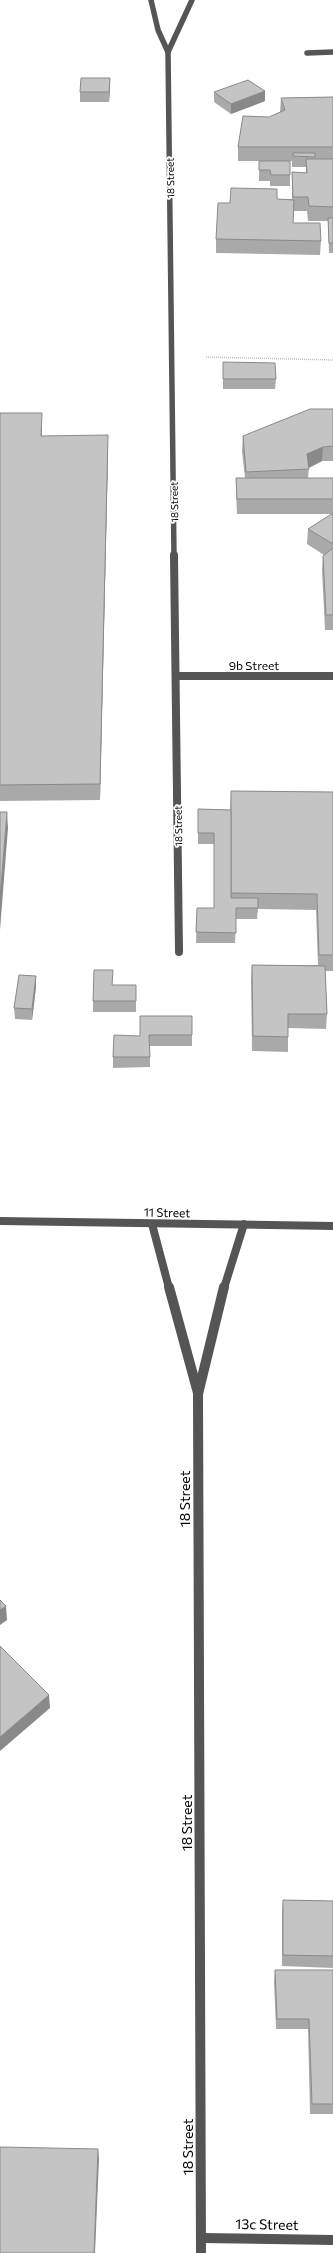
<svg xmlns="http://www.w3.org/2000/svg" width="333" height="2253" viewBox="0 0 333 2253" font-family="Commissioner,sans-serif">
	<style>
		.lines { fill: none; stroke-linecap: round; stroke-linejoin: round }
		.path { stroke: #777; stroke-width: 1.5; stroke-dasharray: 0.5 1.5; stroke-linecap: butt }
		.lane { stroke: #555; stroke-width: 5.5 }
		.street-far2 { stroke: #555; stroke-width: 5.5 }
		.street-far1 { stroke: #555; stroke-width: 8 }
		.street { stroke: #555; stroke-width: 10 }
		.wall { fill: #a9a9a9 }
		.shaded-wall { fill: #898989 }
		.building { fill: #c4c4c4; stroke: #898989 }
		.labels { text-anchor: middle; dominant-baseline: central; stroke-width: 3.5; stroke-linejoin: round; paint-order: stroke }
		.far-street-label { font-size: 10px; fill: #000; stroke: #fff }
		.street-label { font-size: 12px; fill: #000; stroke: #fff }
		.near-street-label { font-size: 14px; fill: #000; stroke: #fff }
	</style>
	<rect width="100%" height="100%" fill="#fff"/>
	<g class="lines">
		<!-- path -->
		<polyline class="path" points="206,357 333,360"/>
		<!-- lane -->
		<polyline class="lane" points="307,53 333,52"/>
		<!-- street-far2 -->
		<g class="street-far2">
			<polyline points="151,0 158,30 168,52 174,556"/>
			<polyline points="168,52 192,0"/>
		</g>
		<!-- street-far1 -->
		<g class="street-far1">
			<polyline points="174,555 179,952"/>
			<polyline points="176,676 333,676"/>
			<polyline points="0,1221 333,1226"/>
			<polyline points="152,1224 169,1288"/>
			<polyline points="224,1288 244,1224"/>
		</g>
		<!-- street -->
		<g class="street">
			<polyline points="169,1287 198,1393"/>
			<polyline points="201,2238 333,2240"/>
			<polyline points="201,2253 198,1394 224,1287"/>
		</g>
	</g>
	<!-- wall -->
	<g class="wall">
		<polygon points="110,88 109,102 80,102 80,92"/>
		<polygon points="265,91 265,101 231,114 214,102 214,92"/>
		<polygon points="333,97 333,253 329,253 328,221 308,221 307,211 294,211 293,223 321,241 320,255 216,253 216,239 230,203 277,199 292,199 292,172 306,173 306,167 292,167 292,161 290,161 290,186 270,186 270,181 259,181 259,161 238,161 238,147 269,117 280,112 281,98"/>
		<polygon points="223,362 276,379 275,389 223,389"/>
		<polygon points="333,409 333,461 322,461 309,468 308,478 333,478 333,630 325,630 322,570 323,556 324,555 307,544 308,529 332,514 237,514 236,493 236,478 245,478 242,451 243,436"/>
		<polygon points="0,413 42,429 42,436 108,452 100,800 0,801"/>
		<polygon points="231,791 333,792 333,971 325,971 327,1014 326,1029 288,1028 288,1052 252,1051 251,980 252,965 318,965 316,910 258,909 257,919 236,919 235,943 196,943 197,908 214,908 214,844 198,844 198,809 230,810"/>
		<polygon points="36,976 36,987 32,1020 15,1019 14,1008"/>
		<polygon points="113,985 136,985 136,1012 93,1012 93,1001"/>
		<polygon points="192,1016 192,1046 150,1046 150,1067 113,1068 113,1057 140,1036"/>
		<polygon points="283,1900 333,1901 333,1968 282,1966 282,1912"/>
		<polygon points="275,1970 333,1970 333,2114 310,2114 308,2029 276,2029 274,1981"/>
	</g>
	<!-- shaded-wall -->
	<g class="shaded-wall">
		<polygon points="110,78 110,88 109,102 109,92"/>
		<polygon points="265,91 265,101 231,114 231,104"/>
		<polygon points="42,413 42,452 41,436"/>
		<polygon points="108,435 108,452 100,800 100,784"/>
		<polygon points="323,447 322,461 306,469 307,454"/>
		<polygon points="7,812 8,828 0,930 0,898"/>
		<polygon points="36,976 36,987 32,1020 32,1009"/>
		<polygon points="6,1606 7,1620 0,1625 0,1610"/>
		<polygon points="49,1695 50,1708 0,1751 0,1737"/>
		<polygon points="98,2149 99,2159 95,2253 94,2253"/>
	</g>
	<!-- building -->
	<g class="building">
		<polygon points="81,78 110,78 109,92 80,92"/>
		<polygon points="248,80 265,91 231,104 214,92"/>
		<polygon points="333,97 333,147 238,147 243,116 269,117 285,110 281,98"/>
		<polygon points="293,153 315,153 315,157 293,156"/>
		<polygon points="306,159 333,159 333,207 309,206 308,197 293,197 292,172 307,173"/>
		<polygon points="259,161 290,161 290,175 271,175 270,170 259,170"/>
		<polygon points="231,188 277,189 277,199 294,200 293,223 320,223 321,241 216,239 218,203 230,203"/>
		<polygon points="328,218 333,218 333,243 329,243"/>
		<polygon points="223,362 275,363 276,379 223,379"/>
		<polygon points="310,409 333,409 333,446 323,447 307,454 309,469 246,472 243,436"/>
		<polygon points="0,413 42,413 41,436 108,435 100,784 0,785"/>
		<polygon points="236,478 333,478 333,499 237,499"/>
		<polygon points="333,513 333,544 308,529"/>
		<polygon points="333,548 333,615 326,615 323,556"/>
		<polygon points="231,791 333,792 333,955 319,955 317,894 231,893"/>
		<polygon points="198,809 231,810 231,898 258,898 258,908 236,908 236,933 196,932 197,908 214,908 214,833 198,833"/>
		<polygon points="0,812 7,812 0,898"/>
		<polygon points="252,965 325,966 327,1014 288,1014 288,1037 253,1036"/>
		<polygon points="94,970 113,970 112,985 136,985 136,1001 93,1001"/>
		<polygon points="19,975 36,976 32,1009 14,1008"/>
		<polygon points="140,1016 192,1016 192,1035 149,1035 150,1057 113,1057 114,1035 140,1036"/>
		<polygon points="0,1600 6,1606 0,1610"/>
		<polygon points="0,1646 49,1695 0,1737"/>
		<polygon points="283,1900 333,1901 333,1956 283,1955"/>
		<polygon points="275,1970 333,1970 333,2104 312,2104 309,2019 277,2019"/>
		<polygon points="0,2147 98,2149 94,2253 0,2253"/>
	</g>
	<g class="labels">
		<!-- far-street labels -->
		<g class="far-street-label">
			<text transform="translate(170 178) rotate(-91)">18 Street</text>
			<text transform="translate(174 502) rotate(-91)">18 Street</text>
			<text transform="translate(178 826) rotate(-91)">18 Street</text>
		</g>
		<!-- street labels -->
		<g class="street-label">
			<text x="254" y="665">9b Street</text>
			<text transform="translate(167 1212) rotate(1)">11 Street</text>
		</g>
		<!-- near-street labels -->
		<g class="near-street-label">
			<text transform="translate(184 1499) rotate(-90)">18 Street</text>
			<text transform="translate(186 1823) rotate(-90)">18 Street</text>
			<text transform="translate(187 2147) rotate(-90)">18 Street</text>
			<text transform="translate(267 2224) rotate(1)">13c Street</text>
		</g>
	</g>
</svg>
